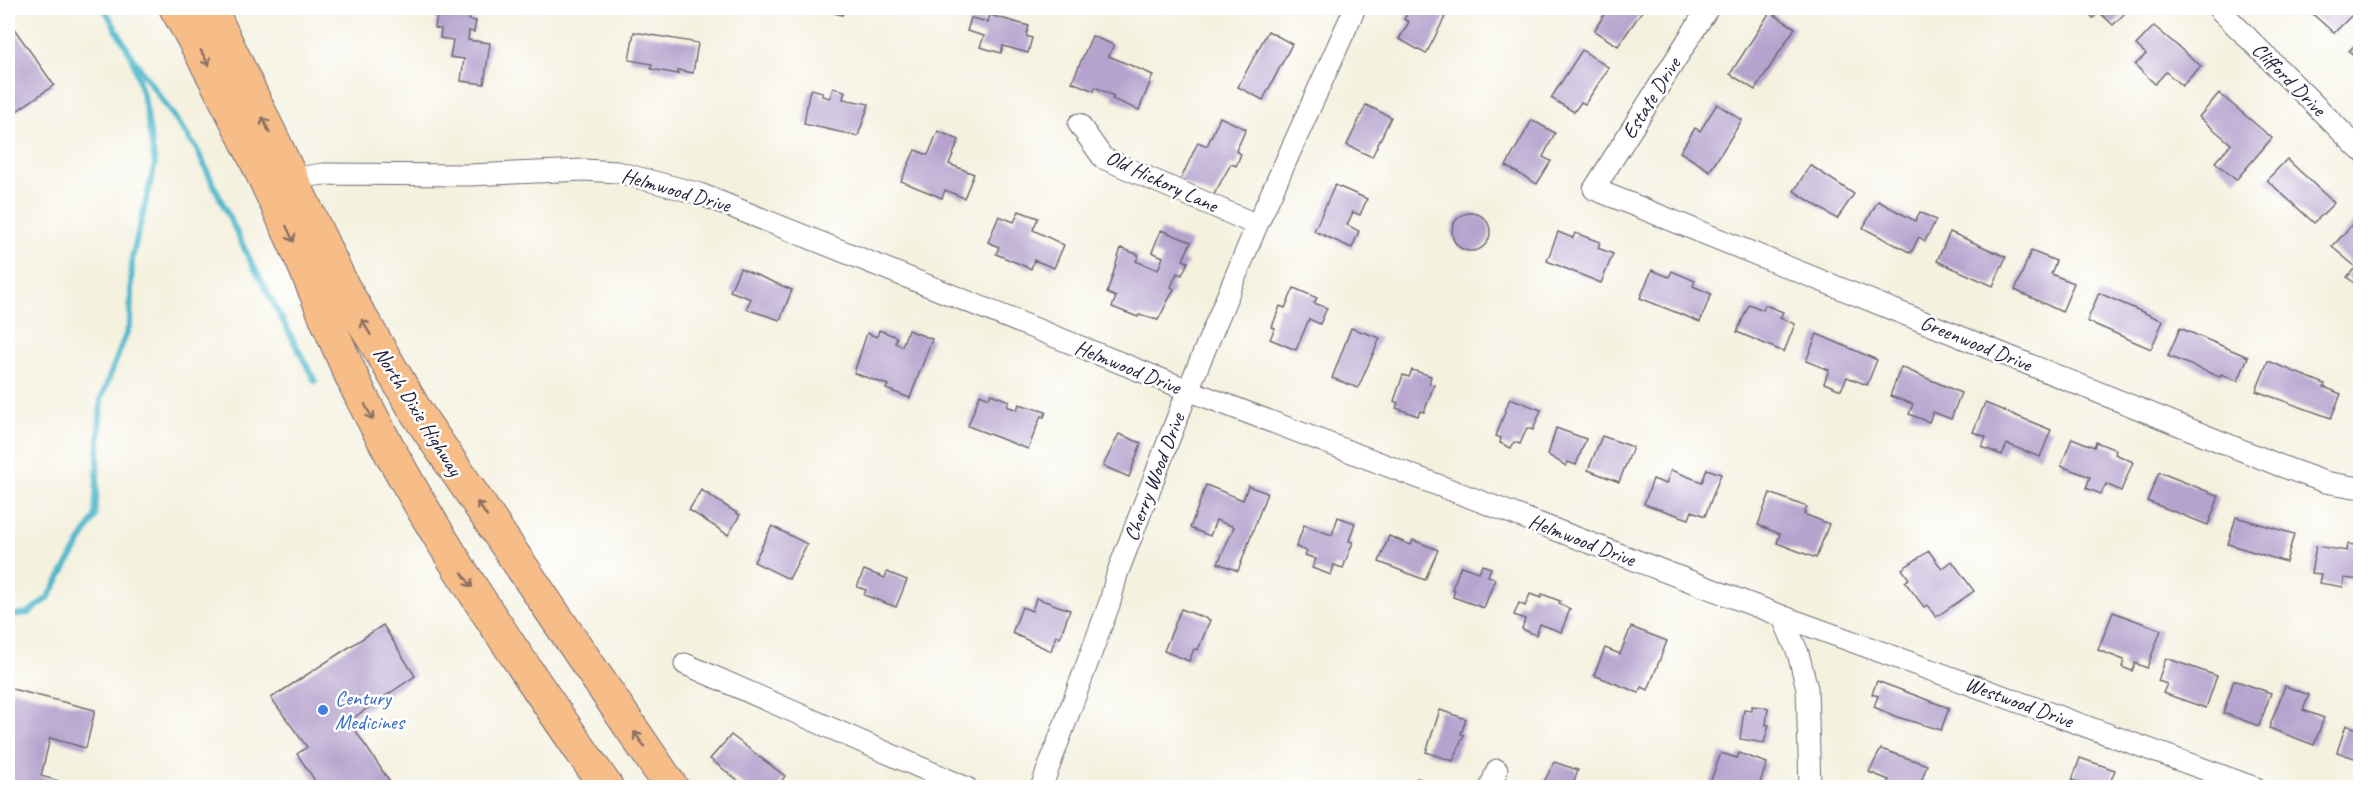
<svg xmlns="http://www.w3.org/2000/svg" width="2368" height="795" viewBox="0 0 2368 795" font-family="Caveat,sans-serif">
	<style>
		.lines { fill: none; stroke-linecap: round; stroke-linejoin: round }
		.stream { stroke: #4cb7ca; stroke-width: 6 }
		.building { fill: #b5a2cd }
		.minor-casing { stroke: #6c6a74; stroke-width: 23 }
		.primary-casing { stroke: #6c6a74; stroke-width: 35 }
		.minor { stroke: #fff; stroke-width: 21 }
		.primary { stroke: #f7bd88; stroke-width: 33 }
		.oneway { stroke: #8c7062 }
		.shop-dot { fill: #3f7fe0; stroke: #fff; stroke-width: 2 }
		.labels { text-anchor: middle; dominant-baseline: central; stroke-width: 5; stroke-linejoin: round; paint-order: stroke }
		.street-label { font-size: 21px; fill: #22223b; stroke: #fff }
		.shop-label { font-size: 21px; fill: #366cbe; stroke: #fff; text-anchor: start }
	</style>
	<rect width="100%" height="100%" fill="#fff"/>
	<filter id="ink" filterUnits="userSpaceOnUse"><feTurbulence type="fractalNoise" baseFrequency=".0167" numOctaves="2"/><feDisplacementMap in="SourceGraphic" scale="12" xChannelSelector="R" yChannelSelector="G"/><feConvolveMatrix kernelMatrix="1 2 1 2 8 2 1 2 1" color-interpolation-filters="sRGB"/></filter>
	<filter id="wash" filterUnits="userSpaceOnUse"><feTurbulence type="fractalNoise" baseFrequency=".008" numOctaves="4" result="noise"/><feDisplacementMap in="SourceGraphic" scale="24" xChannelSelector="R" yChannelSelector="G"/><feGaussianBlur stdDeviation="1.35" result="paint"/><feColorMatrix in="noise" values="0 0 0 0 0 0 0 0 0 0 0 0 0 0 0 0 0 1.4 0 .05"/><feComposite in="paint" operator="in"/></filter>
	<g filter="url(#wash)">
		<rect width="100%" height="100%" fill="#f4f1df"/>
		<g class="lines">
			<!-- stream -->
			<g class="stream">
				<polyline points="104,8 132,57 196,148 247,254 315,381"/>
				<polyline points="8,616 28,613 48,598 95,517 101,399 130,324 132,258 155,164 145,103 132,57"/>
			</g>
		</g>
		<g id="blocks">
			<!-- building -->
			<g class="building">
				<polygon points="444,8 471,8 469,20 476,21 474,32 469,31 468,40 490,43 484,84 461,81 464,59 450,57 453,40 440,38 441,29 435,28 437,15 443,16"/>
				<polygon points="816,8 845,8 842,15"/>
				<polygon points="1411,8 1427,8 1445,17 1426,54 1399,39 1409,22 1404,19"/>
				<polygon points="1608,8 1643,10 1618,46 1594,31"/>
				<polygon points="2083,8 2130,8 2113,25 2099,12 2093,18"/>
				<polygon points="2306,8 2350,8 2355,12 2334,33"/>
				<polygon points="1770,12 1795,28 1755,90 1730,74"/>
				<polygon points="990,15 1029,26 1026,36 1032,38 1028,53 1003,46 1001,53 980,47 984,36 967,31 971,18 988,22"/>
				<polygon points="8,20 54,85 8,117"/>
				<polygon points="2154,26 2201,66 2182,86 2166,72 2155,84 2135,65 2146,54 2136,45"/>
				<polygon points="1268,31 1292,44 1263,100 1238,87"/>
				<polygon points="634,32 698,43 693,73 678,70 678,74 651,69 652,64 629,60"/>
				<polygon points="1092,36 1114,45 1109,56 1153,75 1139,110 1112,99 1114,96 1095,87 1094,91 1072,82"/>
				<polygon points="2360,40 2360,63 2349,51"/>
				<polygon points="1582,50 1609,68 1585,104 1581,102 1574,112 1551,98"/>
				<polygon points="833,88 845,91 843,99 869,104 858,136 804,124 809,93 812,89 822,92 822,96 830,98"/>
				<polygon points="2219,93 2272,138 2236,180 2215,162 2231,144 2199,117"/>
				<polygon points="1717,104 1742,120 1710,171 1680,152 1695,128 1700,131"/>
				<polygon points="1366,105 1391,117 1372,157 1347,145"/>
				<polygon points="1220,117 1246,129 1236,151 1241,154 1236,166 1231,164 1213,196 1180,181 1198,142 1207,146"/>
				<polygon points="1532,120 1555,133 1543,157 1551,161 1537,184 1506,166"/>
				<polygon points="938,131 959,140 949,164 974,174 964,198 945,190 942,198 901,181 915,150 928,155"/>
				<polygon points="2287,159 2334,203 2314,223 2267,180"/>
				<polygon points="1810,165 1854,194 1837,219 1794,191"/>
				<polygon points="1335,185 1367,199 1360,215 1353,212 1347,225 1359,231 1352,248 1314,231"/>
				<polygon points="1878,201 1915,221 1920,212 1936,220 1925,241 1919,237 1911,253 1863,228"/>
				<polygon points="1019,211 1038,218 1033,230 1064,245 1054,268 1034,260 1031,269 996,254 999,247 988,242 999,216 1014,222"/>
				<circle cx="1471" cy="232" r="19"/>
				<polygon points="2355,221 2360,226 2360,288 2347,277 2356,267 2332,247"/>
				<polygon points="1161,230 1191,242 1183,260 1188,262 1182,275 1177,273 1171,287 1174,289 1158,320 1139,315 1138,317 1112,307 1116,297 1107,293 1121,248 1139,255 1136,261 1158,270 1163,257 1152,252"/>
				<polygon points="1558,232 1573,238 1575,233 1600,242 1598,248 1613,254 1601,283 1547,261"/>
				<polygon points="1950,232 2006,257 1993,286 1937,261"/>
				<polygon points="2031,251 2056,261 2051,274 2074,283 2062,312 2015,290"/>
				<polygon points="740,268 792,290 780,320 746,309 751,299 730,291"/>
				<polygon points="1652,270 1669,277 1672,271 1695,281 1693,286 1711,294 1700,322 1640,298"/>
				<polygon points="1294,288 1317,298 1314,303 1327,308 1320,324 1309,319 1296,350 1270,339 1275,328 1272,327 1280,306 1285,308"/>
				<polygon points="2099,293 2163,321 2151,349 2087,321"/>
				<polygon points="1749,304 1763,310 1765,305 1783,312 1780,318 1795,324 1784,352 1737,332"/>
				<polygon points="1351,328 1380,338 1358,388 1332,378"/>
				<polygon points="2180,328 2248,357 2238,381 2221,374 2220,377 2168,356"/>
				<polygon points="879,330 897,337 895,343 902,346 908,330 932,339 910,398 886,389 888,385 854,373 867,333 877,337"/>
				<polygon points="1817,334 1877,360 1867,385 1847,377 1841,390 1824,383 1829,370 1806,361"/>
				<polygon points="2268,361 2325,384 2324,387 2341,394 2331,418 2256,391"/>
				<polygon points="1901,367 1961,393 1951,419 1933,412 1929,422 1909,414 1913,404 1890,396"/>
				<polygon points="1412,370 1431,376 1429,384 1434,385 1424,412 1420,411 1418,416 1396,408 1398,403 1394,401 1403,375 1409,377"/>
				<polygon points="980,394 989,398 991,394 1009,401 1007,406 1017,410 1019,404 1046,412 1044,417 1041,416 1028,449 968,426"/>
				<polygon points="1510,398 1541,410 1533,430 1527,428 1520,444 1514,442 1511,448 1500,443 1501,438 1496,436"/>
				<polygon points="1985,403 2051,430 2040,457 2007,444 2002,455 1982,447 1986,437 1973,432"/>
				<polygon points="1556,428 1586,439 1576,465 1568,462 1566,466 1548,455"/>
				<polygon points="1119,434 1141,443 1129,477 1103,466"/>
				<polygon points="1602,436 1633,447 1619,482 1588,470"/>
				<polygon points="2072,438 2094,447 2096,442 2116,450 2115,454 2133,462 2121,491 2106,484 2101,494 2086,488 2090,477 2061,466"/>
				<polygon points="1707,469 1721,474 1705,516 1692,511 1689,519 1644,504 1653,479 1666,484 1671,470 1702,482"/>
				<polygon points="2159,472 2219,496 2208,525 2147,501"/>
				<polygon points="1206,485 1243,500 1248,486 1267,493 1238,571 1218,563 1234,527 1216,520 1210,536 1190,528"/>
				<polygon points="701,490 740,515 728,535 689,510"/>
				<polygon points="1770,493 1807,507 1804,514 1829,524 1816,558 1777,543 1780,534 1758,525"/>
				<polygon points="1338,517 1355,523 1349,541 1353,542 1343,568 1334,565 1331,575 1312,568 1316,559 1305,555 1307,551 1296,547 1304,525 1332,535"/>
				<polygon points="2236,517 2294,534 2286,562 2228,544"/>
				<polygon points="772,526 807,544 789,579 754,562"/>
				<polygon points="1389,536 1411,545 1413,540 1438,550 1425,580 1379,562"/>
				<polygon points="2348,544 2360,546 2360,580 2344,578 2343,587 2319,583 2321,574 2311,573 2316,546 2347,551"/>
				<polygon points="1929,551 1942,569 1952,561 1974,591 1936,617 1927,605 1924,607 1905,582 1909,579 1902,569"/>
				<polygon points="1482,565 1491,568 1488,576 1495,579 1484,608 1453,597 1455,590 1452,589 1461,566 1479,572"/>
				<polygon points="864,570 885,578 887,572 907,580 896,607 864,595 866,590 857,587"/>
				<polygon points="1530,594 1541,598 1542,594 1560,601 1559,604 1570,609 1561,632 1540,624 1536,635 1522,629 1525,619 1514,615 1519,603 1525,606"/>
				<polygon points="1036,598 1070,610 1060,637 1056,636 1051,651 1012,633 1022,607 1032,611"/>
				<polygon points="1181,609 1210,620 1198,650 1194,649 1189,661 1164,651"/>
				<polygon points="2113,612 2161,630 2147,668 2135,663 2132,671 2122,667 2124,660 2098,650"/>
				<polygon points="383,625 415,676 349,721 394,788 320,788 297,754 307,747 271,698"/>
				<polygon points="1631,627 1667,641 1648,690 1642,687 1639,693 1594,675 1605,648 1620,654"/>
				<polygon points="2166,658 2217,676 2206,708 2163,693 2167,684 2158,681"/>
				<polygon points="2234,680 2271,693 2259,726 2223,713"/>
				<polygon points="1877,681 1949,708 1941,730 1897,717 1874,707 1878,696 1872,694"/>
				<polygon points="2285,686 2309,695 2303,710 2324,718 2314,745 2269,728"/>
				<polygon points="12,689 95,710 86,748 50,738 41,776 83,788 8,788 8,707"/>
				<polygon points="1752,706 1768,708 1766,725 1769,725 1764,743 1740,739 1744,710 1752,711"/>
				<polygon points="1440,710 1466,719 1461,734 1464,735 1453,761 1426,752"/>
				<polygon points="2346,725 2360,730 2360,760 2337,752"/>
				<polygon points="731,735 785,776 777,788 748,788 710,759"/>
				<polygon points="1881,749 1927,765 1919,788 1890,788 1886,786 1889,780 1869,772"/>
				<polygon points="1721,753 1737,758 1739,753 1767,763 1758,788 1708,788"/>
				<polygon points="2080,758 2115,770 2108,788 2093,788 2072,780"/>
				<polygon points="1554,762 1578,770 1572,788 1541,788"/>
				<polygon points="1417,778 1442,787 1442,788 1414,788"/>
			</g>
		</g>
	</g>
	<g filter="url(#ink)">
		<use href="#blocks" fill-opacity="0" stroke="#6c6a74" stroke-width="1.5"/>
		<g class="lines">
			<!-- minor casing -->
			<g class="minor-casing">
				<g id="minor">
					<polyline points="1708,8 1594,189 2281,466 2325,482 2360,488"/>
					<polyline points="2218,8 2360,150"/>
					<polyline points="1079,124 1103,158 1257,225"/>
					<polyline points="290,179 323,174 469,175 584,170 617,172 700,194 1188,390 1782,616 1798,653 1807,688 1810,788"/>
					<polyline points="1782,616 2256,788"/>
					<polyline points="685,664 967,788"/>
					<polyline points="1041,788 1110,602 1117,574 1188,390 1257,225 1355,8"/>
					<polyline points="1490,788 1497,770"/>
				</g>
			</g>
			<!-- primary casing -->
			<g class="primary-casing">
				<g id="primary">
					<path d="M176,8C220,84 258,162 294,242C318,295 337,349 363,400C432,537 520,662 607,788"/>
					<polyline points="210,8 343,287 417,413 672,788"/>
				</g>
			</g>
			<!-- minor -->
			<use href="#minor" class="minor"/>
			<!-- primary -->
			<use href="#primary" class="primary"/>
		</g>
		<!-- one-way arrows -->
		<defs><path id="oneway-shaft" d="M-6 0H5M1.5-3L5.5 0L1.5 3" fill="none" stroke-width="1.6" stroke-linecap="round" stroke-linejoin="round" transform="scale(1.5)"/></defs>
		<g class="oneway">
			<use href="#oneway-shaft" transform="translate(205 58) rotate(61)"/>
			<use href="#oneway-shaft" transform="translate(266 125) rotate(-114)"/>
			<use href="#oneway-shaft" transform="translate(290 234) rotate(65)"/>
			<use href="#oneway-shaft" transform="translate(366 327) rotate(-120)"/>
			<use href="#oneway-shaft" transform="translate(369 412) rotate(62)"/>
			<use href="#oneway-shaft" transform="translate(482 509) rotate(-124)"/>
			<use href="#oneway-shaft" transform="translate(467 580) rotate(55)"/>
			<use href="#oneway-shaft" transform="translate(639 739) rotate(-124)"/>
		</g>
	</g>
	<!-- markers -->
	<circle class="shop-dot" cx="323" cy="710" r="6"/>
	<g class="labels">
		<!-- street labels -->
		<g class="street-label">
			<text transform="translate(2289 79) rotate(45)">Clifford Drive</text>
			<text transform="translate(1651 98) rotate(-58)">Estate Drive</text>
			<text transform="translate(1162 181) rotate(25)">Old Hickory Lane</text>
			<text transform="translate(676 190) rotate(16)">Helmwood Drive</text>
			<text transform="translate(1976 343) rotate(22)">Greenwood Drive</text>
			<text transform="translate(1128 367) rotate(22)">Helmwood Drive</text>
			<text transform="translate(418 411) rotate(58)">North Dixie Highway</text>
			<text transform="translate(1154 477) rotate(-69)">Cherry Wood Drive</text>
			<text transform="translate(1582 540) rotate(21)">Helmwood Drive</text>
			<text transform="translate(2019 702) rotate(20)">Westwood Drive</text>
		</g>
		<!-- shop labels -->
		<g class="shop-label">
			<text x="335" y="698">Century<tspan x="335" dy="24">Medicines</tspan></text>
		</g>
	</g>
	<!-- margin -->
	<rect width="2368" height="795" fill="none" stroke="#fff" stroke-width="30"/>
</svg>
